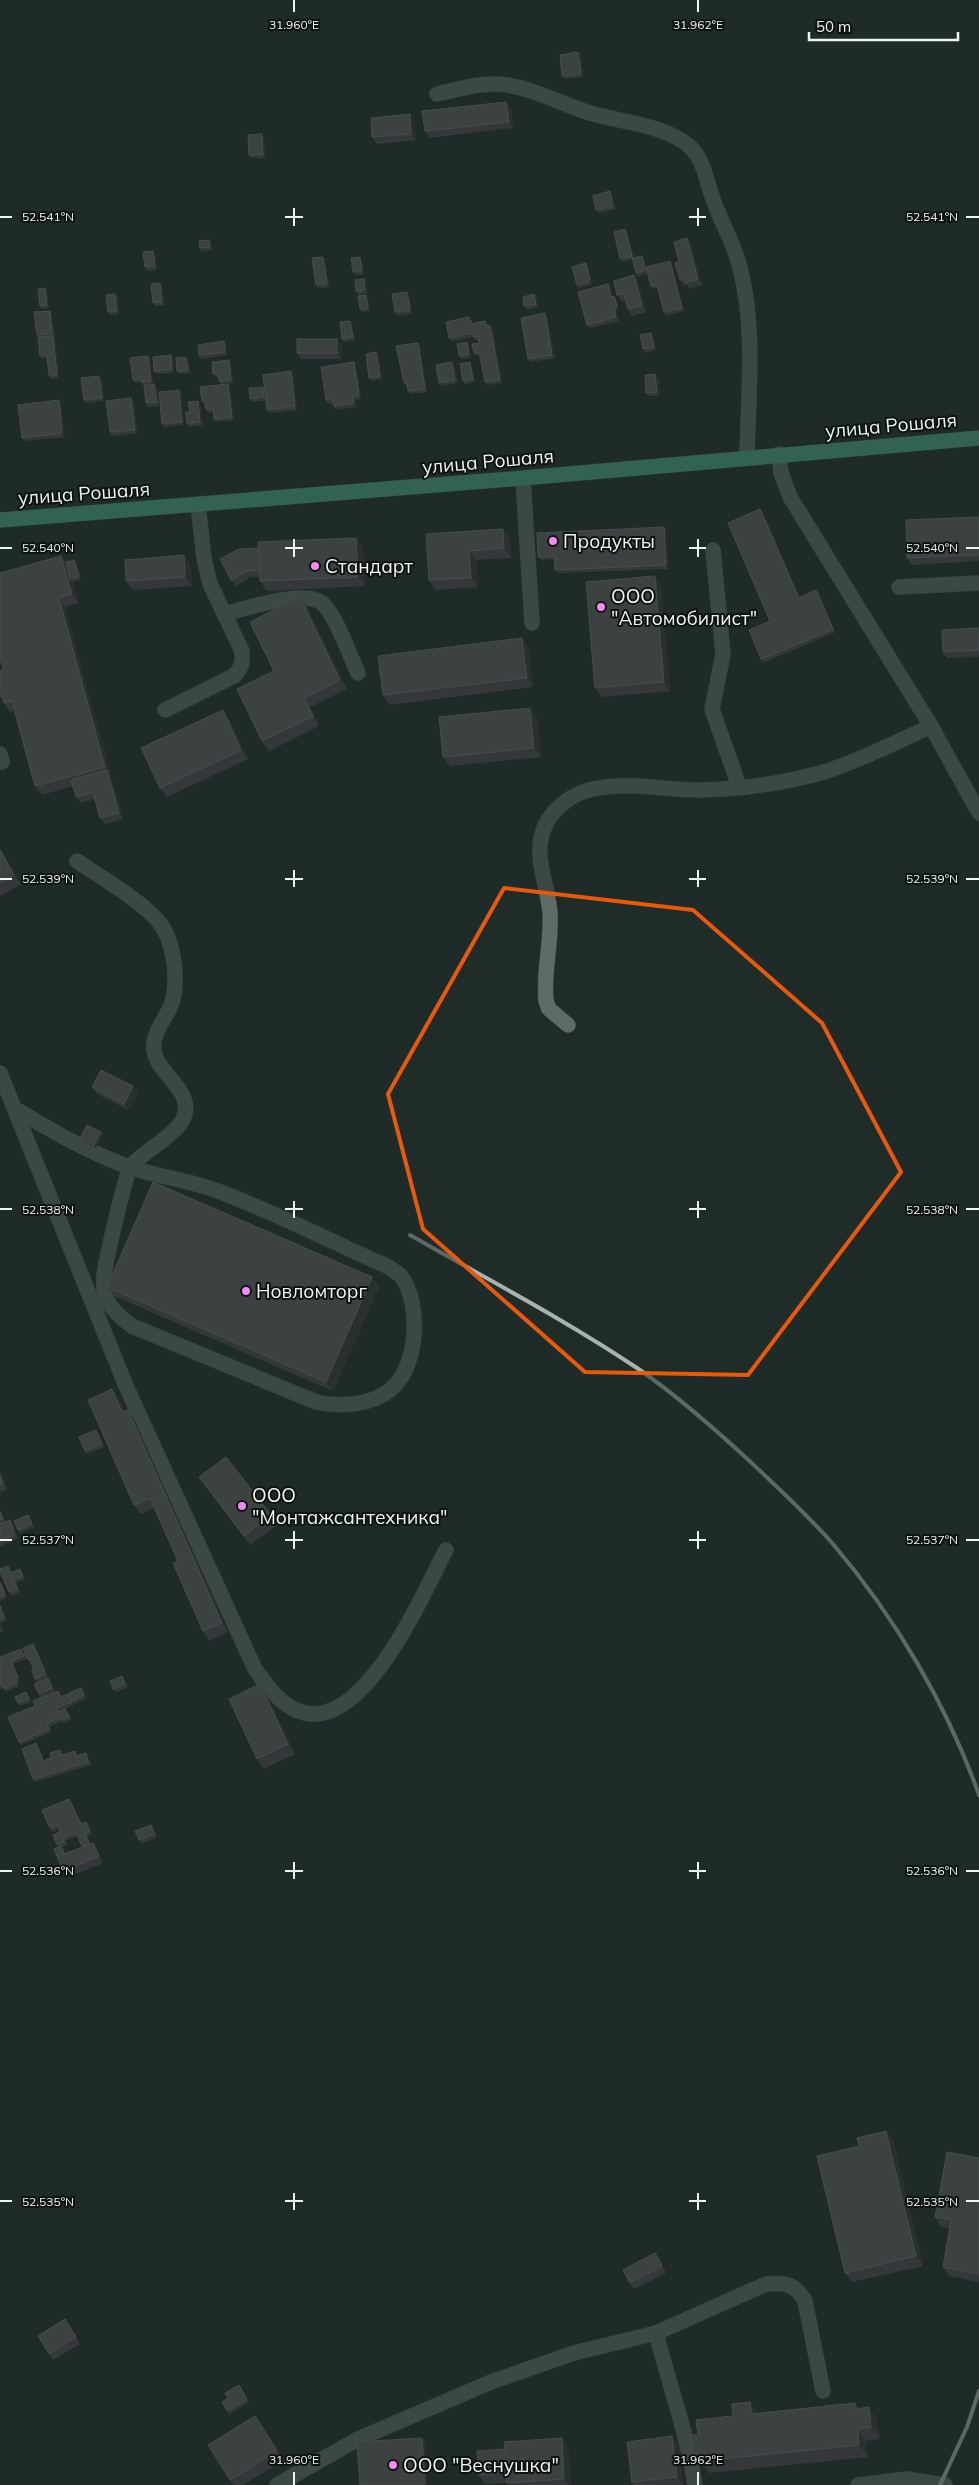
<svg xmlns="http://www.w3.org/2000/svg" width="979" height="2485" viewBox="0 0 979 2485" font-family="Mulish,sans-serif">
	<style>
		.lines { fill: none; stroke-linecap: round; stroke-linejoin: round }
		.minor-casing { stroke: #3f4b46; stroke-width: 16 }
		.major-casing { stroke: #3f4b46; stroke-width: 16 }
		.minor { stroke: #5d6c66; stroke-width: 15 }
		.major { stroke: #49a58b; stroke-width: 15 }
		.rail { stroke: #a8b2ae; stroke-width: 4 }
		.wall { fill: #514850; fill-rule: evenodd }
		.shaded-wall { fill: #363539 }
		.building { fill: #615b61; stroke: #777378 }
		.marked { fill: none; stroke: #e8590c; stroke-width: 4; stroke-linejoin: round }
		.ticks { fill: none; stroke: #ecf5f1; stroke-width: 2 }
		.poi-dot { fill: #f489f0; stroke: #0d1311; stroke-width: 2 }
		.labels { text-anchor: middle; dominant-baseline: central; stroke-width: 4; stroke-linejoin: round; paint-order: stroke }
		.street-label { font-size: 19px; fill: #ecf5f1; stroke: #0d1311 }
		.poi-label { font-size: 19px; fill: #ecf5f1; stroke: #0d1311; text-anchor: start }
		.ticks-label { font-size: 12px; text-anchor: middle; fill: #ecf5f1; stroke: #0d1311; stroke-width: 4; stroke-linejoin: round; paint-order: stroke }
	</style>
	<rect width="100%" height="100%" fill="#1f2c28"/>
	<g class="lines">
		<!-- minor casing -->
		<g class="minor-casing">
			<g id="minor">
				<path d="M437,94C456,90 477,83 496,84C528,85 560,104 590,113C621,122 657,124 684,142C704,155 706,181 714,202C722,224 735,245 740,268C756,329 748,395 747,457"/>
				<polyline points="779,454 781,473 790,497 931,726 979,813"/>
				<polyline points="523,478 532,623"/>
				<polyline points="713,550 723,654 712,709 739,786"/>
				<polyline points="899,587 979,583"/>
				<path d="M224,614C246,609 308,587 324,605C337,618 350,656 358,673"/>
				<path d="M165,710L234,676C242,668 243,662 242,651L210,584L204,558L198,504"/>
				<polyline points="0,754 2,762"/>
				<path d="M568,1025L549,1009L546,1001C543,972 552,942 550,913C548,884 531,853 546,824C555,806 574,793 593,789C628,781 664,790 699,790C741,789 787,783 827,771C863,759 897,742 931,726"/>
				<path d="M0,1073L126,1386L255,1669C266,1684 276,1699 292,1708C359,1746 423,1593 446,1550"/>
				<path d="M14,1108C52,1131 88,1152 129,1167C158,1177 189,1180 218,1191C276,1213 332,1242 389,1267C392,1270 398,1273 401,1276C422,1304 418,1369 390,1390C370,1406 339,1407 316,1402L132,1326C121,1318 109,1308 105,1295C104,1289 103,1282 104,1276C105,1264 126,1171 131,1166C144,1150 180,1134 185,1114C191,1089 158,1074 154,1051C151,1031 169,1017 173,999C178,976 174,941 159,922C142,901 100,877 77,861"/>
				<path d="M656,2333C669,2384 687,2433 695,2485"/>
				<path d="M277,2485L358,2439L491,2382L574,2353L656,2333L766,2284C784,2282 796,2284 805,2301L823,2391"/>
				<polyline points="858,2485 907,2479 945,2485"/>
			</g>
		</g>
		<!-- major casing -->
		<g class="major-casing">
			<polyline id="major" points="0,520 523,478 979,438"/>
		</g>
		<!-- minor -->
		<use href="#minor" class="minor"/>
		<!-- major -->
		<use href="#major" class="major"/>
		<!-- rail -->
		<g class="rail">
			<path d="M410,1235C485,1278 564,1319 637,1368C674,1393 709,1424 742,1454C773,1483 805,1512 833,1544C895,1617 947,1705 979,1795"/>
			<polyline points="940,2485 967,2427 979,2391"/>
		</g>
	</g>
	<!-- wall -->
	<g class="wall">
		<polygon points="578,52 581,56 583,77 565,79 562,76"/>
		<polygon points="506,102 511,108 513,128 429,138 425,131"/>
		<polygon points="410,114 414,120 416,140 377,144 372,137"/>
		<polygon points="262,134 264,137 265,158 251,158 249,155"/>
		<polygon points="610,191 612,195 616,209 599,213 596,210"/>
		<polygon points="627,232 634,257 642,256 644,259 648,273 638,276 636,273 633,259 623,262 620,259"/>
		<polygon points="209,240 211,243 212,250 202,251 200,248"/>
		<polygon points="691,245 702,285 689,289 687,285 684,286 680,280 679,262"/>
		<polygon points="155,254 157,270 147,271 145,267"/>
		<polygon points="325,260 329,287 318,288 316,285"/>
		<polygon points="362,260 364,274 356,275 353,272"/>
		<polygon points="586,263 588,267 592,284 579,288 577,285"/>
		<polygon points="672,264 684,311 666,316 664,312 658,288 653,289 651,286"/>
		<polygon points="634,275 638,282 646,312 632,316 628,309 625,301 622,301 617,295"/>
		<polygon points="364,279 366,282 368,293 359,295 356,292"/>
		<polygon points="608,284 610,288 612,296 616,299 619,309 616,310 619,321 589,328 587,325"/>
		<polygon points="162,286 164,305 155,306 153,303"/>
		<polygon points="45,288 47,291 49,308 42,309 40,306"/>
		<polygon points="407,292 409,295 412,313 397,316 395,312"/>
		<polygon points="115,294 118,297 119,314 111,315 108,312"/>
		<polygon points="534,294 537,297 538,307 527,310 524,306"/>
		<polygon points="366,295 368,298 370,311 362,312 360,309"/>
		<polygon points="50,311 52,314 55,336 53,337 55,339 59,378 51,379 49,376 47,358 42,359 40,356 38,337 37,335"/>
		<polygon points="469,317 472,321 472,323 488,324 488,325 490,325 493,328 502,383 487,385 485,382 480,355 476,356 474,353 479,343 479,340 475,340 473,337 451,341 449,338"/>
		<polygon points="547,317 555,358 530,362 528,359"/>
		<polygon points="350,321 352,324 355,340 344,342 342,339"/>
		<polygon points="653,336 656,350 645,353 643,349"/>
		<polygon points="467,342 469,345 471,358 462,359 459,356"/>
		<polygon points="226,344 227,355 201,359 199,355"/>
		<polygon points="342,345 342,359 301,359 297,353"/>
		<polygon points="420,346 427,392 410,394 408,391 407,386 406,386 404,383"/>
		<polygon points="376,352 379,356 382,379 372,381 369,378"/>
		<polygon points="171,355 173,358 174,373 156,374 154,371"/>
		<polygon points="148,356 150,360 153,384 154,384 157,387 159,406 148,407 146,403 152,384 143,385 141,382 135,383 133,380"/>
		<polygon points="229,360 231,364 233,383 221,384 219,381 219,377 215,377 213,374"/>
		<polygon points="189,361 190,373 179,374 177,371"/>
		<polygon points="354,362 356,365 361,399 355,400 356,407 336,410 334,406 333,403 328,404 326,400"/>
		<polygon points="455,366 458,383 441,386 439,383"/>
		<polygon points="472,366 475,382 465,384 463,381"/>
		<polygon points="293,374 297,410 269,413 267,410 266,400 253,402 250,399 265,390"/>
		<polygon points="658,377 660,395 649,396 646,393"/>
		<polygon points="102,379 104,401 86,403 84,400"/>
		<polygon points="228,384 230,387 234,420 216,422 214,419 213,412 208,413 206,409 205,404 204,404 202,401"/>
		<polygon points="179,390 181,393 184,425 165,427 162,424"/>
		<polygon points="131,398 134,402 137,433 112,436 110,432"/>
		<polygon points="198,401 200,404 203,425 189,427 187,424"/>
		<polygon points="61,404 65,437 24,441 22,438"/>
		<polygon points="763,512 799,597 816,590 819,593 835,632 763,663 761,659 770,621"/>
		<polygon points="979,517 979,561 912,565 907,558"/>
		<polygon points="664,527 667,531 668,569 557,573 555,570 554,559 541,560 538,557"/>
		<polygon points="503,529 510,538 511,558 476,560 478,587 436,590 429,580 426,534"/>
		<polygon points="356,538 363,547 365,586 267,591 260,581 260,577 251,577 236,586 231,580 259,548"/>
		<polygon points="61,556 66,562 74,560 77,563 81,580 73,582 78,603 65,607 123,819 105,824 100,818 95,799 81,803 76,797 73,786 42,795 35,786 14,711 10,712 4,703 2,698 0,698 0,671 3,670"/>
		<polygon points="190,564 192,586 133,590 126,581"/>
		<polygon points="655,576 661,586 670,691 602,697 595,688"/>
		<polygon points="306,606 347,689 310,707 319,726 269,751 262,741 274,671"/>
		<polygon points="979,628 979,657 947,658 943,652"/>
		<polygon points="522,638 529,648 533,687 390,705 383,695"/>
		<polygon points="537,717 541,757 450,766 443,757"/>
		<polygon points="229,719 248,759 167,797 160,788"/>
		<polygon points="0,848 21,884 0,896"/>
		<polygon points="133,1086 138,1093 129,1110 97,1094 92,1087"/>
		<polygon points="101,1132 103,1135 96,1148 82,1141 80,1138"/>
		<polygon points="372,1277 379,1287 333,1391 114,1296 107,1287"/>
		<polygon points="119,1398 124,1411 128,1410 134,1419 228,1632 209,1641 203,1631 178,1561 154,1508 141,1514 134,1505"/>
		<polygon points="96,1430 104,1447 87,1454 85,1451"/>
		<polygon points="0,1472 2,1475 7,1490 0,1492"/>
		<polygon points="199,1477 271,1515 277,1525 250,1545"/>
		<polygon points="0,1509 5,1522 0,1524"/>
		<polygon points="30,1518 34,1527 20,1533 18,1530"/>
		<polygon points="10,1520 12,1523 18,1538 0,1547 0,1524"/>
		<polygon points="8,1566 11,1572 20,1569 25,1579 16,1582 20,1592 11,1596 9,1592"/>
		<polygon points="1,1583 3,1587 7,1598 0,1601"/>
		<polygon points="0,1603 7,1620 0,1623 4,1631 0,1632"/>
		<polygon points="33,1644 35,1647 48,1677 37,1682 35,1679 34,1670 31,1661 30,1662 27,1659"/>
		<polygon points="23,1652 26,1659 13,1664 20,1681 17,1682 19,1686 6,1692 3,1688 0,1689 0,1657"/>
		<polygon points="122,1676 128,1687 116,1692 113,1689"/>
		<polygon points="50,1681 55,1691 41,1697 39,1694"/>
		<polygon points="260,1684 266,1694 295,1754 264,1769 257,1759"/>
		<polygon points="81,1688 87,1698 75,1704 72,1701"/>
		<polygon points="26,1692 31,1702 20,1706 18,1703"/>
		<polygon points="61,1694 61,1696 68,1694 74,1705 58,1712 68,1712 71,1720 64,1723 62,1721 49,1727 51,1732 21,1745 19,1742"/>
		<polygon points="38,1746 44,1761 62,1753 62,1755 75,1751 78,1756 88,1757 91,1765 35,1782 33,1779"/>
		<path d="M71,1802L82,1824L86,1822L88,1825L92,1835L87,1836L90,1844L93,1843L97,1849L103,1863L68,1877L63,1871L59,1847L57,1845L60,1832L59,1829L52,1832L50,1828ZM77,1836L82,1847L66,1854L62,1847L67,1845L65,1841Z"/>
		<polygon points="151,1825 157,1837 141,1844 139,1840"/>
		<polygon points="886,2131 893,2140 923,2266 852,2282 845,2273"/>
		<polygon points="979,2158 979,2282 949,2276 943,2267 950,2228 941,2227 935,2217"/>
		<polygon points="660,2259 666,2273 634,2289 630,2283"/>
		<polygon points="65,2319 80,2344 53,2360 49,2354"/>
		<polygon points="239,2385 249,2402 229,2414 222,2402 228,2398"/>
		<polygon points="855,2403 858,2408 877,2419 880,2439 866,2441 868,2457 709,2473 704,2466 702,2466 693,2454 758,2413"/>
		<polygon points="262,2425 284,2460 243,2485 234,2485 230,2480"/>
		<polygon points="562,2438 568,2448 571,2485 508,2485 507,2483 485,2484 479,2475 505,2449"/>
		<polygon points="679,2446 683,2485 634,2485 632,2482"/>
	</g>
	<!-- shaded-wall -->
	<g class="shaded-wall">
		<polygon points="578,52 581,56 583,77 581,74"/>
		<polygon points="506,102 511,108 513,128 509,122"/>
		<polygon points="410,114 414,120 416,140 411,134"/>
		<polygon points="262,134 264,137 265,158 263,154"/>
		<polygon points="610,191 612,195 616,209 613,206"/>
		<polygon points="625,229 627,232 634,259 632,256"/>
		<polygon points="687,238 691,245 702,285 698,279"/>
		<polygon points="209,240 211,243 212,250 210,247"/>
		<polygon points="153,251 155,254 157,270 155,266"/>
		<polygon points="642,256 644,259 648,273 645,270"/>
		<polygon points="323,257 325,260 329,287 327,283"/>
		<polygon points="360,257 362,260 364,274 362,271"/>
		<polygon points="670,261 672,264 684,311 682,308"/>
		<polygon points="586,263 588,267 592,284 590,281"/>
		<polygon points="634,275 638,282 646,312 642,305"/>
		<polygon points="364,279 366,282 368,293 365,290"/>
		<polygon points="160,283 162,286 164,305 162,302"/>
		<polygon points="608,284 610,288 613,300 611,297"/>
		<polygon points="45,288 47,291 49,308 47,305"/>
		<polygon points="407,292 409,295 412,313 410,310"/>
		<polygon points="115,294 118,297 119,314 117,311"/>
		<polygon points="534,294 537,297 538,307 536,304"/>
		<polygon points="366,295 368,298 370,311 368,308"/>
		<polygon points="614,296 616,299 619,309 617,306"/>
		<polygon points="614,306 616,310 619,321 616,317"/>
		<polygon points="50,311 52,314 55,336 52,333"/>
		<polygon points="545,313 547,317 555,358 552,355"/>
		<polygon points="350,321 352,324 355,340 353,337"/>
		<polygon points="490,325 493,328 502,383 500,380"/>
		<polygon points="651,333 653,336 656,350 654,347"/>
		<polygon points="53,336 55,339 59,378 57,375"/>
		<polygon points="337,339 342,345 342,359 337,353"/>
		<polygon points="224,341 226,344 227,355 225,352"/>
		<polygon points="467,342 469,345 471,358 469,354"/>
		<polygon points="418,343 420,346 427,392 425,389"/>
		<polygon points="376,352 379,356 382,379 380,376"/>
		<polygon points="171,355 173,358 174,373 172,369"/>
		<polygon points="148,356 150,360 153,384 151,381"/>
		<polygon points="186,357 189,361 190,373 188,370"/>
		<polygon points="229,360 231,364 233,383 231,380"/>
		<polygon points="354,362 356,365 361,399 359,395"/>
		<polygon points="452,362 455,366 458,383 455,380"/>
		<polygon points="470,362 472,366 475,382 473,379"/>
		<polygon points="291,371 293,374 297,410 295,406"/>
		<polygon points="655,374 658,377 660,395 657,392"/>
		<polygon points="99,376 102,379 104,401 102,398"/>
		<polygon points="154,384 157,387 159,406 157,402"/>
		<polygon points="228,384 230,387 234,420 232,417"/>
		<polygon points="263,387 265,390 266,400 264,397"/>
		<polygon points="179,390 181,393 184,425 182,422"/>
		<polygon points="353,396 355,400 356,407 354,403"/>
		<polygon points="131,398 134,402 137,433 135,430"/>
		<polygon points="59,400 61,404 65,437 62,433"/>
		<polygon points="198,401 200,404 203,425 200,422"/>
		<polygon points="760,509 763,512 801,601 799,598"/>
		<polygon points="664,527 667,531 668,569 666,565"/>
		<polygon points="503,529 510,538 511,558 504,548"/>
		<polygon points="356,538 363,547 365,586 358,577"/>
		<polygon points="469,551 476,560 478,587 471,578"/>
		<polygon points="184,555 190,564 192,586 185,577"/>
		<polygon points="61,556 68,565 70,579 73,582 78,603 72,594"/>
		<polygon points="74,560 77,563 81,580 79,577"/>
		<polygon points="655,576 661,586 670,691 664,682"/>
		<polygon points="816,590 819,593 835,632 833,629"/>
		<polygon points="300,597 306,606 347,689 340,680"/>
		<polygon points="59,598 65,607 111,776 105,767"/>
		<polygon points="522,638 529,648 533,687 527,678"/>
		<polygon points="304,698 310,707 319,726 313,716"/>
		<polygon points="530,708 537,717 541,757 534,748"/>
		<polygon points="223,710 229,719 248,759 241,750"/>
		<polygon points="107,770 111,776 123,819 119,813"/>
		<polygon points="0,848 21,884 14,875 0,850"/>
		<polygon points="133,1086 138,1093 129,1110 124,1104"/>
		<polygon points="101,1132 103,1135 96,1148 94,1145"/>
		<polygon points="372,1277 379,1287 333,1391 326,1382"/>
		<polygon points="112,1389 119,1398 129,1422 122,1412"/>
		<polygon points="128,1410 134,1419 228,1632 222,1623"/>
		<polygon points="0,1472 2,1475 7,1490 3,1483 0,1475"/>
		<polygon points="10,1520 12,1523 18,1538 15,1534"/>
		<polygon points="0,1603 7,1620 4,1617 0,1606"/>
		<polygon points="33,1644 35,1647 48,1677 46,1674"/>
		<polygon points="11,1661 13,1664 20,1681 18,1677"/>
		<polygon points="260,1684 266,1694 295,1754 288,1744"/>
		<polygon points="93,1843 97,1849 103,1863 99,1856"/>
		<polygon points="886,2131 893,2140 923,2266 916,2256"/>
		<polygon points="655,2253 660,2259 666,2273 662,2266"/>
		<polygon points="750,2402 759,2414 752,2414"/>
		<polygon points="869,2407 877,2419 880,2439 871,2427"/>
		<polygon points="255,2416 262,2425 284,2460 277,2451"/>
		<polygon points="858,2429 866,2441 868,2457 859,2445"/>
		<polygon points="672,2436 679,2446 683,2485 677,2477"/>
		<polygon points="422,2438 425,2441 427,2485 425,2485"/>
		<polygon points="562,2438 568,2448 571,2485 568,2485 564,2479"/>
	</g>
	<!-- building -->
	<g class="building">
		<polygon points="578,52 581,74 562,76 560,55"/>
		<polygon points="506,102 509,122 425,131 422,111"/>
		<polygon points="410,114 411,134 372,137 371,118"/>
		<polygon points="262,134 263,154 249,155 248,135"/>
		<polygon points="610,191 613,206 596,210 593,196"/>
		<polygon points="625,229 632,256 620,259 614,232"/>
		<polygon points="687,238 698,279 685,283 684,279 680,280 675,263 679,262 674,242"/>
		<polygon points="209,240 210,247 200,248 199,241"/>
		<polygon points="153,251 155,266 145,267 143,252"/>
		<polygon points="642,256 645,270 636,273 632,258"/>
		<polygon points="323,257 327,283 316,285 312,258"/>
		<polygon points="360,257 362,271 353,272 351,258"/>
		<polygon points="670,261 682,308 664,312 657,285 651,286 646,267"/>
		<polygon points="586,263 590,281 577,285 572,267"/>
		<polygon points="634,275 642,305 628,309 624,294 617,295 614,281"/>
		<polygon points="364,279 365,290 356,292 355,280"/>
		<polygon points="160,283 162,302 153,303 151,284"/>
		<polygon points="608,284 611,297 614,296 617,306 614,306 616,317 587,325 578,292"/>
		<polygon points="45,288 47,305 40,306 38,289"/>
		<polygon points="407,292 410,310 395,312 392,294"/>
		<polygon points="115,294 117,311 108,312 106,295"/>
		<polygon points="534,294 536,304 524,306 523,297"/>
		<polygon points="366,295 368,308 360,309 358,296"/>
		<polygon points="50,311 52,333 37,335 34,312"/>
		<polygon points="545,313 552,355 528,359 521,318"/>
		<polygon points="469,317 471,324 485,321 486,326 490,325 500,380 485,382 479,352 474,353 472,344 479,343 478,336 473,337 472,333 449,338 446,322"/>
		<polygon points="350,321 353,337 342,339 340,322"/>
		<polygon points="651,333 654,347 643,349 640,335"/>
		<polygon points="53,336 57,375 49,376 47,355 40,356 38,337"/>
		<rect x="297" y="339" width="40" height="14"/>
		<polygon points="224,341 225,352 199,355 198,345"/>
		<polygon points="467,342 469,354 459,356 457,344"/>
		<polygon points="418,343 425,389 408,391 407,383 404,383 396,346"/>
		<polygon points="376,352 380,376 369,378 366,354"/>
		<polygon points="171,355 172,369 154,371 153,357"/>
		<polygon points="148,356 151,381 141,382 140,379 133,380 130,358"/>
		<polygon points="186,357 188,370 177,371 176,358"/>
		<polygon points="229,360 231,380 219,381 218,374 213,374 212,362"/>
		<polygon points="354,362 359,395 353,396 354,403 334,406 332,399 326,400 321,367"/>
		<polygon points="452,362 455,380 439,383 436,365"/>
		<polygon points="470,362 473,379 463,381 460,364"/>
		<polygon points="291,371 295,406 267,410 263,375"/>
		<polygon points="655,374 657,392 646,393 645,375"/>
		<polygon points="99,376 102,398 84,400 81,378"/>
		<polygon points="154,384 157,402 146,403 144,385"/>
		<polygon points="228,384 232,417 214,419 213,409 206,409 205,401 202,401 200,387"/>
		<polygon points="263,387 264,397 250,399 249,388"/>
		<polygon points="179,390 182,422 162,424 159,392"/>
		<polygon points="131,398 135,430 110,432 106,401"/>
		<polygon points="59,400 62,433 22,438 18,405"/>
		<polygon points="198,401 200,422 187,424 186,412 190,412 188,402"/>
		<polygon points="760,509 799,598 816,590 833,629 761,659 749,630 770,621 728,523"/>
		<polygon points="979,517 979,555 907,558 906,520"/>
		<polygon points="664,527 666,565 555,570 554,556 538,557 537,533"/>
		<polygon points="503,529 504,548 469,551 471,578 429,580 426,534"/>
		<polygon points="356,538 358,577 260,581 258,542"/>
		<polygon points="259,548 260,570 247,571 231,580 220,559 239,549"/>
		<polygon points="184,555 185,577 126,581 125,560"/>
		<polygon points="61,556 72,594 59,598 105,767 35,786 12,701 4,703 0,689 0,671 3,670 0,658 0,573"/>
		<polygon points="74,560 79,577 70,579 66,562"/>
		<polygon points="655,576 664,682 595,688 586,582"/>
		<polygon points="300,597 340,680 304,698 313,716 262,741 237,689 274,671 250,622"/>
		<polygon points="979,628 979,650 943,652 942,630"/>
		<polygon points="522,638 527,678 383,695 378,656"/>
		<polygon points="530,708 534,748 443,757 439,717"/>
		<polygon points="223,710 241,750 160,788 141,748"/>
		<polygon points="107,770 119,813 100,818 93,792 76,797 71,780"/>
		<polygon points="0,850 14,875 0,883"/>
		<polygon points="101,1070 133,1086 124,1104 92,1087"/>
		<polygon points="87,1125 101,1132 94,1145 80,1138"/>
		<polygon points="153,1182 372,1277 326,1382 107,1287"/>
		<polygon points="112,1389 122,1412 128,1410 222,1623 203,1631 173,1563 178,1561 150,1498 134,1505 88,1400"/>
		<polygon points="96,1430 102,1444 85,1451 79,1437"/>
		<polygon points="226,1457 271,1515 244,1536 199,1477"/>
		<polygon points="0,1475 3,1483 0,1485"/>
		<polygon points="0,1512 3,1519 0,1520"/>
		<polygon points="28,1515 32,1524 18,1530 14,1521"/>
		<polygon points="10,1520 15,1534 0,1542 0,1524"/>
		<polygon points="8,1566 11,1573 20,1569 23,1576 13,1579 17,1589 9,1592 0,1571 0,1569"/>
		<polygon points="1,1583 5,1595 0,1597 0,1584"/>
		<polygon points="0,1606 4,1617 0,1619"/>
		<polygon points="33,1644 46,1674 35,1679 32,1671 34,1670 29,1658 27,1659 23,1648"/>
		<polygon points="21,1649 24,1656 11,1661 18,1677 15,1679 17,1683 4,1689 2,1684 0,1685 0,1657"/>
		<polygon points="122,1676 125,1684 113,1689 110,1681"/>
		<polygon points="48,1678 52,1688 39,1694 34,1684"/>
		<polygon points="260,1684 288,1744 257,1759 229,1699"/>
		<polygon points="81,1688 84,1695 72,1701 69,1693"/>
		<polygon points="58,1691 61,1697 68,1694 72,1702 56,1708 58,1712 65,1709 69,1717 62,1720 61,1717 47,1723 49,1729 19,1742 8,1717 35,1706 33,1701"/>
		<polygon points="26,1692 29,1699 18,1703 15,1697"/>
		<polygon points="36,1743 43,1761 51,1758 50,1753 60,1750 61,1755 75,1751 76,1756 86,1753 88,1762 33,1779 22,1749"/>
		<polygon points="69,1799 81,1824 86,1822 90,1831 85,1833 89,1843 82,1846 76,1833 63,1838 64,1842 57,1845 53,1835 60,1832 58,1825 50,1828 42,1810"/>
		<polygon points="151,1825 155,1834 139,1840 135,1831"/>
		<polygon points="93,1843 99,1856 63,1871 54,1849 61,1846 64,1854"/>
		<polygon points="886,2131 916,2256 845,2273 817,2156 859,2146 857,2138"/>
		<polygon points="947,2152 979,2158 979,2274 943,2267 951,2220 935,2217"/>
		<polygon points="655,2253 662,2266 630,2283 623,2270"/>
		<polygon points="65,2319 76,2337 49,2354 38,2336"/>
		<polygon points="239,2385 247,2399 227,2411 222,2402 228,2398 225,2393"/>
		<polygon points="750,2402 752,2414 855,2403 855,2409 869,2407 871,2427 858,2429 859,2445 701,2461 700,2453 693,2454 691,2435 698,2435 696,2420 733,2416 732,2404"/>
		<polygon points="255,2416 277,2451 230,2480 208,2445"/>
		<polygon points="672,2436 677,2477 632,2482 627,2442"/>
		<polygon points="422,2438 425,2485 360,2485 357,2442"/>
		<polygon points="562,2438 564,2479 507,2483 506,2473 479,2475 477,2451 505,2449 504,2442"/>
	</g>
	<!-- marked area -->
	<path d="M0 0H979V2485H0ZM504,888L693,910L822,1023L901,1172L748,1375L585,1372L423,1229L388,1094Z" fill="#1f2c28" fill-opacity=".55" fill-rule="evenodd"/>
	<path class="marked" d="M504,888L693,910L822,1023L901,1172L748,1375L585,1372L423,1229L388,1094Z"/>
	<!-- ticks -->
	<path class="ticks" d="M294,0V12M698,0V12M294,208V226M698,208V226M0,217H12M285,217H303M689,217H706M966,217H979M294,539V557M698,539V557M0,548H12M285,548H303M689,548H706M966,548H979M294,870V887M698,870V887M0,879H12M285,879H303M689,879H706M966,879H979M294,1201V1218M698,1201V1218M0,1209H12M285,1209H303M689,1209H706M966,1209H979M294,1531V1549M698,1531V1549M0,1540H12M285,1540H303M689,1540H706M966,1540H979M294,1862V1879M698,1862V1879M0,1871H12M285,1871H303M689,1871H706M966,1871H979M294,2193V2210M698,2193V2210M0,2201H12M285,2201H303M689,2201H706M966,2201H979M294,2472V2485M698,2472V2485"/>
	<!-- markers -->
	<g class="poi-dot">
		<circle cx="553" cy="541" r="5"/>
		<circle cx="315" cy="566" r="5"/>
		<circle cx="601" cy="607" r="5"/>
		<circle cx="246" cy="1291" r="5"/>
		<circle cx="242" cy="1506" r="5"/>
		<circle cx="393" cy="2465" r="5"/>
	</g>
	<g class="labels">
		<!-- street labels -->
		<g class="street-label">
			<text transform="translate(891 425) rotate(-5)">улица Рошаля</text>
			<text transform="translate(488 461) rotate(-5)">улица Рошаля</text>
			<text transform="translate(84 493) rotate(-4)">улица Рошаля</text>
		</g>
		<!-- poi labels -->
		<g class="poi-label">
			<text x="563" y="541">Продукты</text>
			<text x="325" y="566">Стандарт</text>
			<text x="611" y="596">ООО<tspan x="611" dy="22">"Автомобилист"</tspan></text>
			<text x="256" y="1291">Новломторг</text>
			<text x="252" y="1495">ООО<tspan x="252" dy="22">"Монтажсантехника"</tspan></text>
			<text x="403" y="2465">ООО "Веснушка"</text>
		</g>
	</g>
	<g class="ticks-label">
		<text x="294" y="29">31.960°E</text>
		<text x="698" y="29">31.962°E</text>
		<text x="48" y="221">52.541°N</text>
		<text x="932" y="221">52.541°N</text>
		<text x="48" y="552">52.540°N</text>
		<text x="932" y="552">52.540°N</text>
		<text x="48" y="883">52.539°N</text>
		<text x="932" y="883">52.539°N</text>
		<text x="48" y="1214">52.538°N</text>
		<text x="932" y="1214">52.538°N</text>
		<text x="48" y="1544">52.537°N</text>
		<text x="932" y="1544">52.537°N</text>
		<text x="48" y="1875">52.536°N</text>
		<text x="932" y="1875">52.536°N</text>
		<text x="48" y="2206">52.535°N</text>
		<text x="932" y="2206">52.535°N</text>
		<text x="294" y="2464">31.960°E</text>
		<text x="698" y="2464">31.962°E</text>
	</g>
	<!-- scale -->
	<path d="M809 32v8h149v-8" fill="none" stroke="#ecf5f1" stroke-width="2.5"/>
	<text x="816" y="32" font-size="15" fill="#ecf5f1" stroke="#0d1311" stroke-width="4" paint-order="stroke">50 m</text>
</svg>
